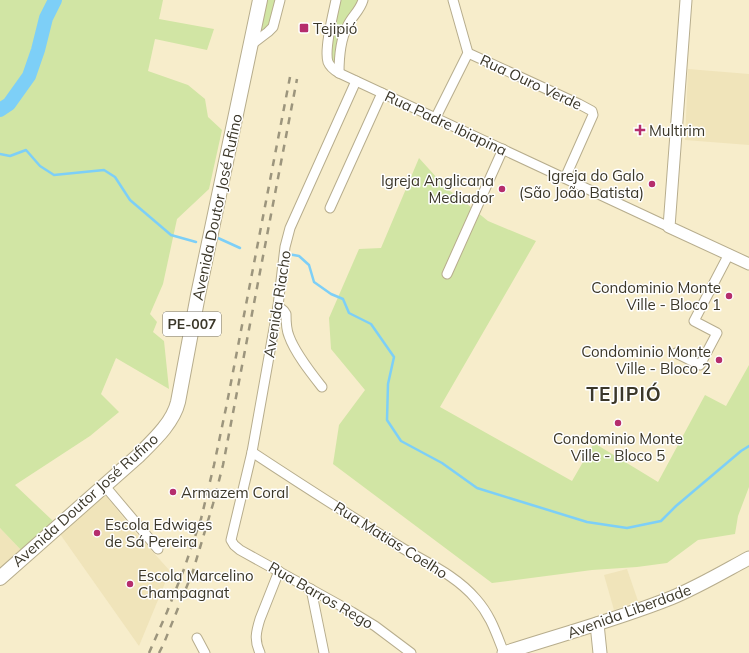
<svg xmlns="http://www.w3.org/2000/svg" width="749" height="653" viewBox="0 0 749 653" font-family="Mulish,sans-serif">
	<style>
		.built { fill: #f0e4ba }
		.green { fill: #d1e5a4 }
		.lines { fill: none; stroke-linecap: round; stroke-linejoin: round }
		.stream { stroke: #7dcff7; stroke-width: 2.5 }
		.river { stroke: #7dcff7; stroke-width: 14 }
		.minor-casing { stroke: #b7ad8d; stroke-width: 11 }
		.tertiary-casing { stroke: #b7ad8d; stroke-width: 13 }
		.secondary-casing { stroke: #b7ad8d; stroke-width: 15 }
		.primary-casing { stroke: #b7ad8d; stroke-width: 16 }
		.minor { stroke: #fff; stroke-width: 9 }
		.tertiary { stroke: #fff; stroke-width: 11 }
		.secondary { stroke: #fff; stroke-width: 13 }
		.primary { stroke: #fff; stroke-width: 14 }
		.rail { stroke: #9c957d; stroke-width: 2.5; stroke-dasharray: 7 7; stroke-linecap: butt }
		.poi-dot { fill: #b52d6d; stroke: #fff; stroke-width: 1.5 }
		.labels { text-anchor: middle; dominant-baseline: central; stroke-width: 3; stroke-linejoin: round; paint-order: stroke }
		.shield { fill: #fff; stroke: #767369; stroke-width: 1 }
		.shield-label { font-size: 14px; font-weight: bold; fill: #3b3729 }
		.poi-label { font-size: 15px; fill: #3b3729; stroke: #fff; text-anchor: start }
		.street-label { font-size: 15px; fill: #3b3729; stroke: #fff }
		.district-label { font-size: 19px; font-weight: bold; letter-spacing: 1px; fill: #3b3729; stroke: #fff }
	</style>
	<rect width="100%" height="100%" fill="#f7edcb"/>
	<!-- built -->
	<g class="built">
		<polygon points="688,69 749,74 749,145 685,140"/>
		<polygon points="103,495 106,496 134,531 170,571 139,646 60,534"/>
		<polygon points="0,528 22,551 0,570"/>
		<polygon points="627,569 638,601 614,610 604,575"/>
	</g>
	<!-- green -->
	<g class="green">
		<polygon points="0,0 163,0 159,19 214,29 207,50 155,39 148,71 188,85 205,99 208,117 222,130 209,189 177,219 163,284 150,314 157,322 153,332 164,341 169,389 116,358 101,394 119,412 90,436 15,485 53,521 22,551 0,528"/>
		<polygon points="261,0 279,0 273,28 256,39"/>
		<polygon points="335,0 363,0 353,19 337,72 330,67"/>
		<polygon points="419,158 447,189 456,195 488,221 536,241 440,407 572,481 594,443 658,482 705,395 726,406 749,365 749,487 738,516 735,534 698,540 667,563 637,567 592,570 492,583 333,464 339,425 365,390 331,349 329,318 359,249 381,248"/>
	</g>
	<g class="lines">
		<!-- stream -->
		<g class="stream">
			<polyline points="0,154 10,156 26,150 40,166 54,175 104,170 115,177 130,200 171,235 196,242"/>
			<polyline points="218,238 240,248"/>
			<polyline points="288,254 299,256 309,265 314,282 331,294 343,299 349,313 371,324 394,357 388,384 387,420 401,441 442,463 477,488 587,522 627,528 661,521 676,506 741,451 749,446"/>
		</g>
		<!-- river -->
		<polyline class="river" points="0,110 9,104 29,76 38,50 46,18 55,0"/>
		<!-- minor casing -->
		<g class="minor-casing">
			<g id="minor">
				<path d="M336,0C333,14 324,50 328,62C330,67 334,70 339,73L669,227"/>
				<polyline points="251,45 268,32 273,27 280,0"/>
				<polyline points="468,53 579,104 592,111 593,115 565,178"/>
				<path d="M339,73C339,57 340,41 347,27C351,17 360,11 363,0"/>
				<polyline points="356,81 290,228 285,247 278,306 252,452 231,540 234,545 240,550 352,612 375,626 411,653"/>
				<polyline points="436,117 468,53 453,0"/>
				<polyline points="330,208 382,93"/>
				<polyline points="447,274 503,149"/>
				<path d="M278,306L284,311L286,314C286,321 286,329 289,336C295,353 311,373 322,387"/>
				<polyline points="676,353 700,365 717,333 694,321 729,254"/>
				<path d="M252,452C299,483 346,513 394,543C422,561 454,573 476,599C491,616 496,633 504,653"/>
				<polyline points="104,485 158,549"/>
				<polyline points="311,589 324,653"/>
				<polyline points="197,638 205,653"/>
				<path d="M260,653C254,640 256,632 260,619L279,571"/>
			</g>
		</g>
		<!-- tertiary casing -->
		<g class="tertiary-casing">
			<polyline id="tertiary" points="686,0 669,227 749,264"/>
		</g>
		<!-- secondary casing -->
		<g class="secondary-casing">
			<g id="secondary">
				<polyline points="597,624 600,653"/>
				<path d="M504,653C559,635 616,620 671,598C698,587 723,572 749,558"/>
			</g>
		</g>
		<!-- primary casing -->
		<g class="primary-casing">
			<path id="primary" d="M0,578L138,456C153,441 173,423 178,402L198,295L260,0"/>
		</g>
		<!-- minor -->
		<use href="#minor" class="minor"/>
		<!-- tertiary -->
		<use href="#tertiary" class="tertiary"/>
		<!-- secondary -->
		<use href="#secondary" class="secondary"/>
		<!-- primary -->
		<use href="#primary" class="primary"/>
		<!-- rail -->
		<g class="rail">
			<polyline points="149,653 167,612 184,569 201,519 214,465 227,403 290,77"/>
			<polyline points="159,653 164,643 193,571 213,504 223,465 297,79"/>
		</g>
	</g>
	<!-- markers -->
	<g class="poi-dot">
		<rect x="299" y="23" width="10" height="10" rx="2"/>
		<path d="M638 124h4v4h4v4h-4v4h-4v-4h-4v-4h4z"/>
		<circle cx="652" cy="184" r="4"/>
		<circle cx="502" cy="189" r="4"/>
		<circle cx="729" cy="296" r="4"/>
		<circle cx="719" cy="360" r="4"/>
		<circle cx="618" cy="423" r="4"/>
		<circle cx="173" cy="492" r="4"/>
		<circle cx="97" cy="533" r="4"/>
		<circle cx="130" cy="584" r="4"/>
	</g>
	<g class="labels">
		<!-- shield labels -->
		<rect class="shield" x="163" y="312" width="58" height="24" rx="3"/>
		<g class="shield-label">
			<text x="192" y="324">PE-007</text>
		</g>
		<!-- poi labels -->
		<g class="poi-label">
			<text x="313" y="28">Tejipió</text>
			<text x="649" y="130">Multirim</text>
			<text x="644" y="175" text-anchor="end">Igreja do Galo<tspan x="644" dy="17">(São João Batista)</tspan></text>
			<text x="494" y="180" text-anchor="end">Igreja Anglicana<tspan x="494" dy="17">Mediador</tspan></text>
			<text x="721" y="287" text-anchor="end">Condominio Monte<tspan x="721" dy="17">Ville - Bloco 1</tspan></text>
			<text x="711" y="351" text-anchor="end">Condominio Monte<tspan x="711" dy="17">Ville - Bloco 2</tspan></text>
			<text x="618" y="438" text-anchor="middle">Condominio Monte<tspan x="618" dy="17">Ville - Bloco 5</tspan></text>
			<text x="181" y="492">Armazem Coral</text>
			<text x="105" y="524">Escola Edwiges<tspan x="105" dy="17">de Sá Pereira</tspan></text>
			<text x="138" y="575">Escola Marcelino<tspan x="138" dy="17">Champagnat</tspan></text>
		</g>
		<!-- street labels -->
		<g class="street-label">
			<text transform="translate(531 82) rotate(25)">Rua Ouro Verde</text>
			<text transform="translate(446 123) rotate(25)">Rua Padre Ibiapina</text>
			<text transform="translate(217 207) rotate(-78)">Avenida Doutor José Rufino</text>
			<text transform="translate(277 304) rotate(-81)">Avenida Riacho</text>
			<text transform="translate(85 500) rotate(-42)">Avenida Doutor José Rufino</text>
			<text transform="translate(391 540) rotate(32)">Rua Matias Coelho</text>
			<text transform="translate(321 595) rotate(30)">Rua Barros Rego</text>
			<text transform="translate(629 611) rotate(-20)">Avenida Liberdade</text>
		</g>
		<!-- district labels -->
		<g class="district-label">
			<text x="624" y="394">TEJIPIÓ</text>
		</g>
	</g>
</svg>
